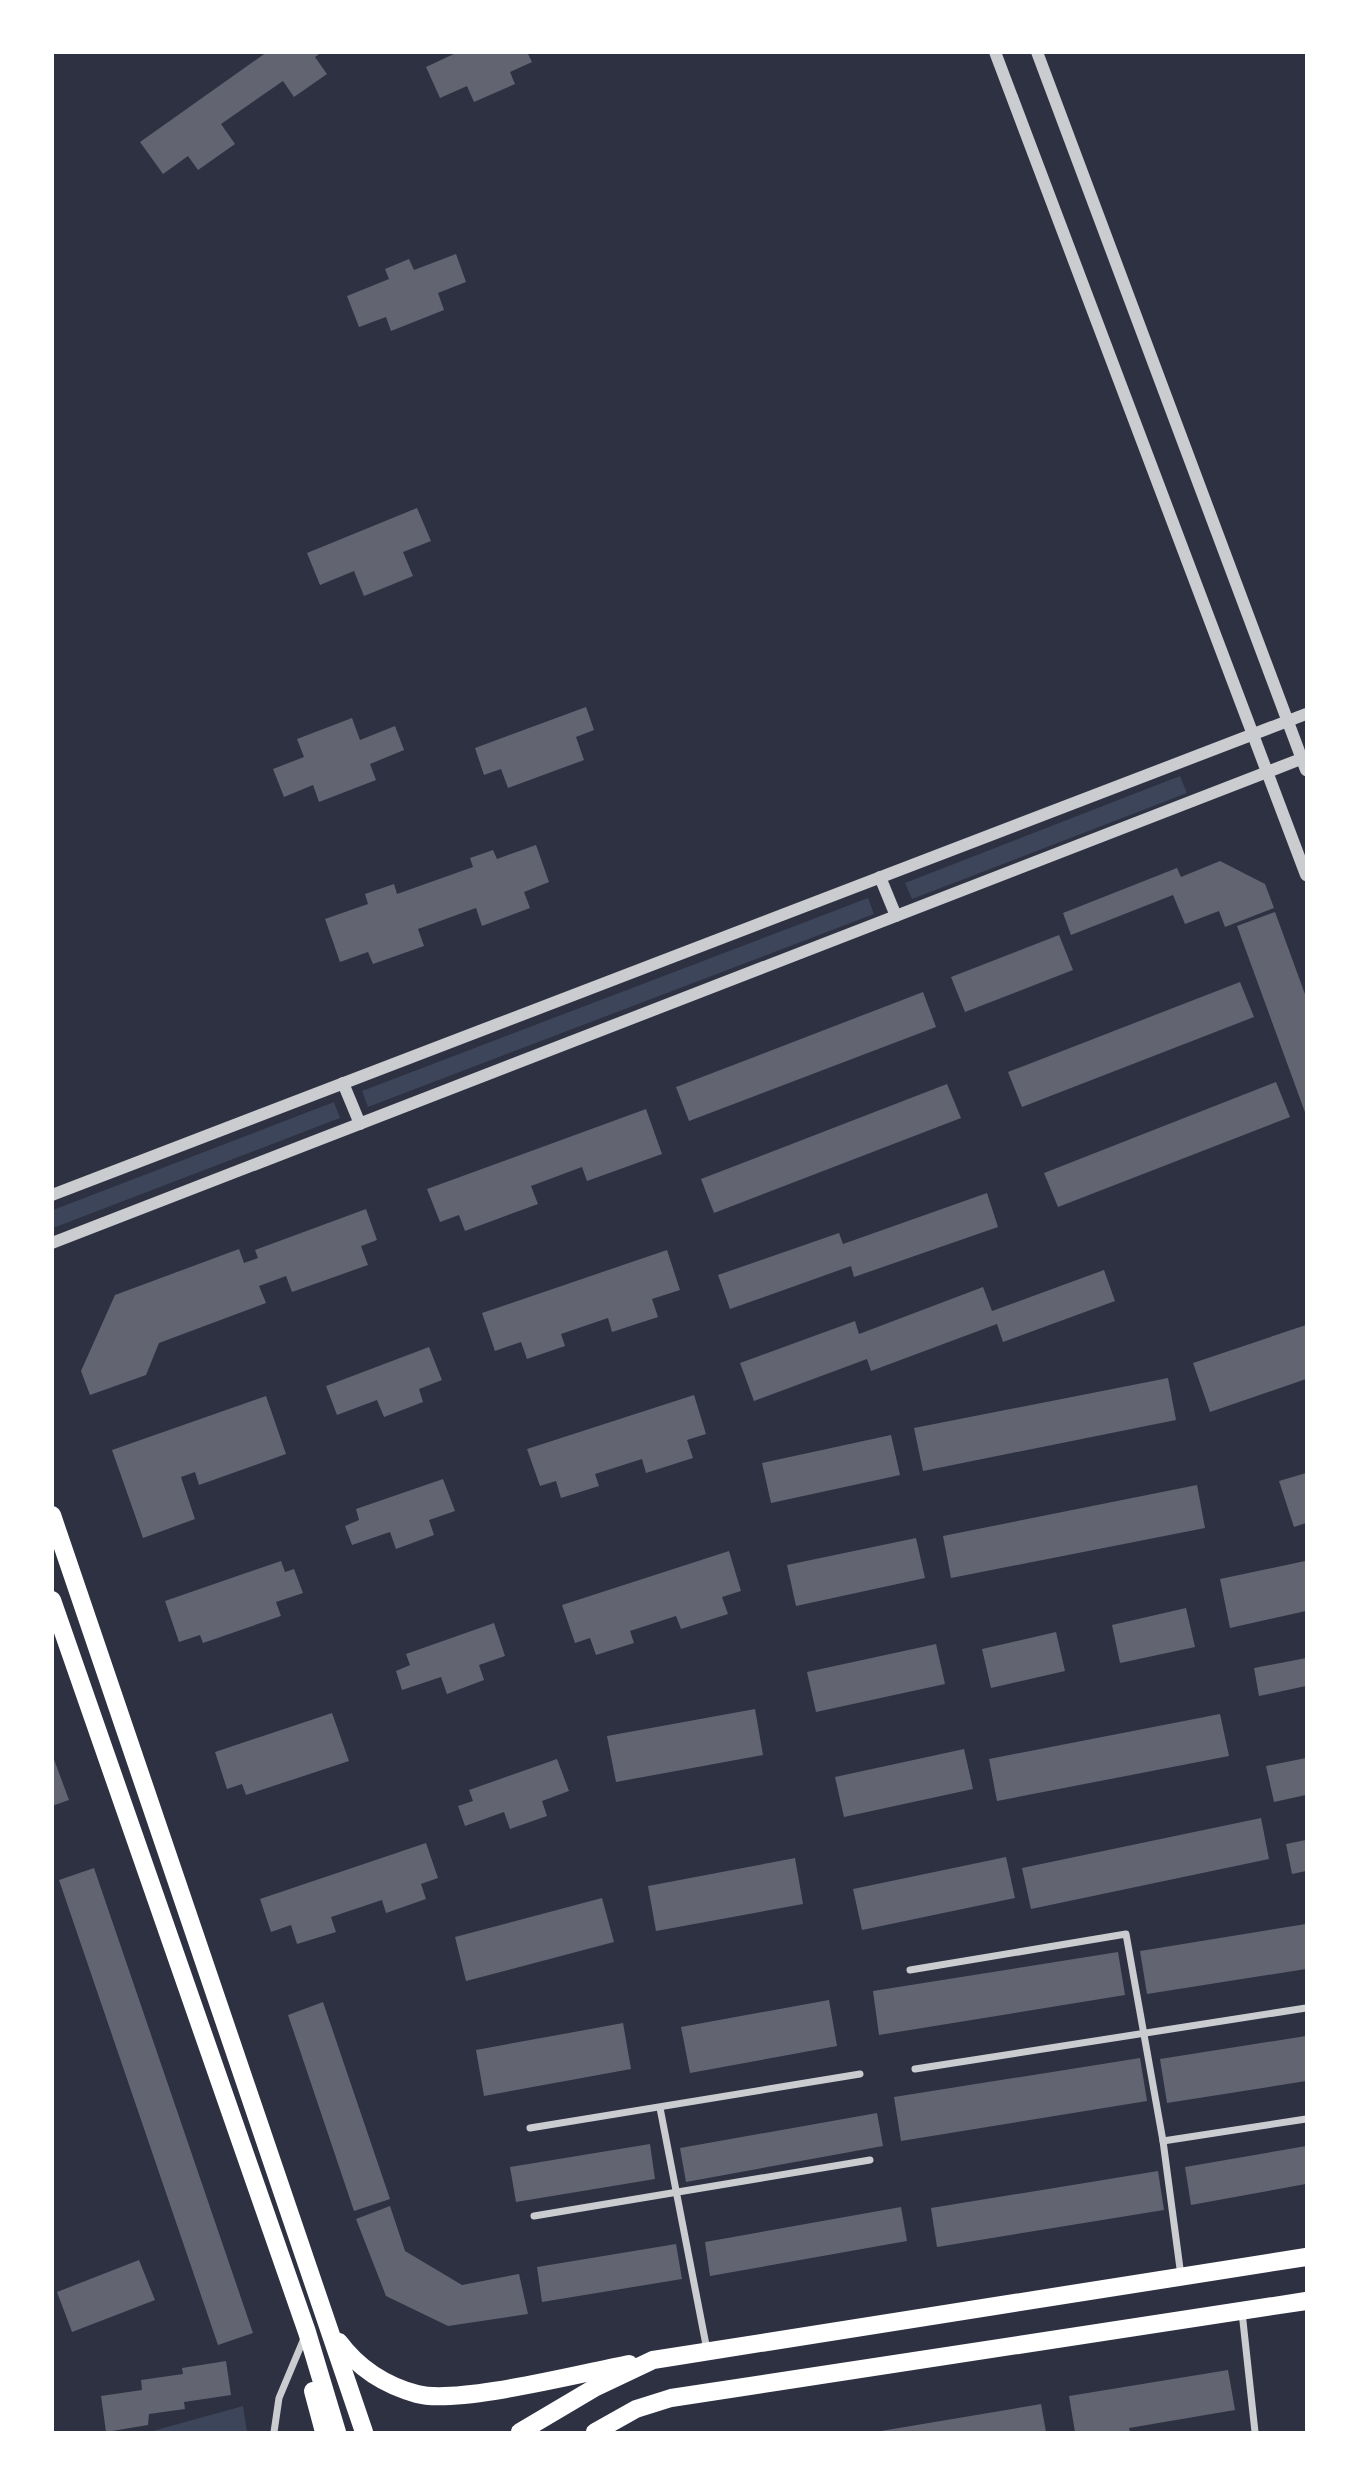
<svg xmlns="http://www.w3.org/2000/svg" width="1359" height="2485" viewBox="0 0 1359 2485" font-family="Inter,sans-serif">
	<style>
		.green { fill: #3c4559 }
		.building { fill: #626471 }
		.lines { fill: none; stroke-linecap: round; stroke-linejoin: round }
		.minor { stroke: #caccd0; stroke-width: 7 }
		.tertiary { stroke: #caccd0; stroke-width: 12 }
		.primary { stroke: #fff; stroke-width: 18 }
	</style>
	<rect width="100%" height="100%" fill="#2d3142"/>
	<!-- green -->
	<g class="green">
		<polygon points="1180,776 1187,793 912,899 905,883"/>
		<polygon points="868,898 874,914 368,1107 362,1091"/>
		<polygon points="334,1102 340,1118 53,1228 53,1210"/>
		<polygon points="243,2406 247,2432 149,2432"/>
	</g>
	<!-- building -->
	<g class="building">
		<polygon points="267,52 322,52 315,57 327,74 294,97 283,81 221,124 235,144 198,170 188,156 163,174 140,142"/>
		<polygon points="458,52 527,52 532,62 510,72 515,84 474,102 467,86 440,98 426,67"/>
		<polygon points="456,254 466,282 438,293 444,310 391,331 386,317 359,327 347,296 389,279 385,269 409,259 414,270"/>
		<polygon points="417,508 431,541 403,552 413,576 364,596 354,571 320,585 307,553"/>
		<polygon points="586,707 594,730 576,737 584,760 508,788 501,769 484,775 475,748"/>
		<polygon points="352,718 360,740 395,726 404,750 370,764 376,780 319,802 313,785 284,797 273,769 304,757 297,739"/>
		<polygon points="536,845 549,882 524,892 530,908 482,926 476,908 418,929 424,946 373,964 368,952 340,962 325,919 368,904 365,894 394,884 397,894 473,867 470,858 493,850 497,859"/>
		<polygon points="1220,861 1265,884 1274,908 1225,927 1219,911 1185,924 1173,895 1071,935 1063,913 1177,868 1181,877"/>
		<polygon points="1275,912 1306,997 1306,1115 1237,926"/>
		<polygon points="1059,935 1073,970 965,1012 951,977"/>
		<polygon points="1240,982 1254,1017 1022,1107 1008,1072"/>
		<polygon points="923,992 936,1027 689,1121 676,1087"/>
		<polygon points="1276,1082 1290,1117 1058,1207 1044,1173"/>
		<polygon points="947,1084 961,1118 714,1213 701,1179"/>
		<polygon points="646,1109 662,1154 587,1181 582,1167 531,1186 538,1204 465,1231 459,1215 440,1222 427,1189"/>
		<polygon points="987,1193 998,1227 854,1277 851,1266 730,1309 718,1275 839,1233 843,1244"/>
		<polygon points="366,1209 377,1240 361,1246 368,1265 292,1292 286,1276 259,1286 266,1303 159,1343 146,1375 90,1395 81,1371 115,1295 239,1249 244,1263 258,1258 255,1250"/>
		<polygon points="667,1250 680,1290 652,1299 658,1317 612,1332 608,1318 561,1334 565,1346 527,1359 521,1342 495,1351 482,1313"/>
		<polygon points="1104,1270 1115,1301 1003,1342 997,1324 871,1371 867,1359 754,1401 740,1363 855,1321 859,1334 983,1287 992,1311"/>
		<polygon points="1306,1325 1306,1379 1210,1412 1193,1363"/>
		<polygon points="429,1347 442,1380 419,1389 423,1402 384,1417 377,1400 337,1415 326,1386"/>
		<polygon points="1168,1378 1176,1420 923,1471 914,1428"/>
		<polygon points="694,1395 706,1434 687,1440 693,1458 646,1473 642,1459 595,1474 599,1486 561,1498 556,1481 540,1486 527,1449"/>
		<polygon points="266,1396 286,1454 199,1485 195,1472 181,1477 195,1519 143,1538 112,1450"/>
		<polygon points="891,1435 900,1475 771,1503 762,1463"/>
		<polygon points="1306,1473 1306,1523 1294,1527 1279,1481"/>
		<polygon points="443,1479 455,1511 429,1520 434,1535 396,1549 390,1532 352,1545 345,1526 359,1520 356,1509"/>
		<polygon points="1197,1485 1205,1528 951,1578 943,1536"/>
		<polygon points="916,1538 925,1578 796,1606 787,1565"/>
		<polygon points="729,1551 741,1591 722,1597 728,1614 681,1629 676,1616 630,1631 634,1643 596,1655 590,1638 575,1643 562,1605"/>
		<polygon points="281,1561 285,1572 294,1569 303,1593 276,1602 281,1616 203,1643 200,1635 179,1642 165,1601"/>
		<polygon points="1305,1561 1306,1611 1230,1628 1220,1579"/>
		<polygon points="1186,1608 1195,1647 1120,1663 1112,1625"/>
		<polygon points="494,1623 505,1656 479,1665 484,1680 447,1694 441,1677 402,1690 396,1671 410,1665 406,1654"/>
		<polygon points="1056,1632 1065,1671 991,1688 982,1649"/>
		<polygon points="936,1644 945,1684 816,1712 807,1672"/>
		<polygon points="1306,1658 1306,1686 1259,1696 1254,1668"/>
		<polygon points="755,1709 763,1755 616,1782 607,1736"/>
		<polygon points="332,1713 349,1761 246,1795 242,1784 227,1789 215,1752"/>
		<polygon points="1220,1714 1229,1756 997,1801 989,1759"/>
		<polygon points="964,1749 973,1789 844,1817 835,1777"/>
		<polygon points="52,1754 69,1800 52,1806"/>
		<polygon points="1306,1758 1306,1795 1274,1802 1266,1766"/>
		<polygon points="557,1759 569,1791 542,1801 547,1816 510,1829 504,1812 465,1826 458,1806 473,1801 469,1790"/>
		<polygon points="1261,1818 1269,1859 1031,1909 1022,1868"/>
		<polygon points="1306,1840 1306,1871 1292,1874 1286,1844"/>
		<polygon points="426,1843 438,1878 421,1884 426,1899 386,1913 382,1900 331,1917 336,1932 297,1944 291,1925 271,1932 260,1899"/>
		<polygon points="1006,1857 1015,1898 862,1930 853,1889"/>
		<polygon points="795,1858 803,1904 656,1931 648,1886"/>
		<polygon points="94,1868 253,2333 218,2345 59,1880"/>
		<polygon points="602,1898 614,1942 466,1981 455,1937"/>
		<polygon points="1306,1924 1306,1969 1147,1994 1140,1951"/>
		<polygon points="1118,1952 1125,1995 879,2035 873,1991"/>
		<polygon points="829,2000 837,2046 690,2073 681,2027"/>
		<polygon points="323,2002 390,2199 354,2211 288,2015"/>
		<polygon points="623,2023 631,2069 484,2096 476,2050"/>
		<polygon points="1306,2036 1306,2081 1167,2103 1160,2059"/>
		<polygon points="1140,2058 1147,2101 901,2141 894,2097"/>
		<polygon points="877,2113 883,2146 686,2182 680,2148"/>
		<polygon points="650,2144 655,2179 516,2202 510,2167"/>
		<polygon points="1306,2146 1306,2184 1191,2205 1185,2167"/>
		<polygon points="1158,2171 1164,2210 937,2247 931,2208"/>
		<polygon points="390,2206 405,2251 462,2285 519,2274 528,2314 448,2326 386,2296 356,2219"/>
		<polygon points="901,2207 907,2241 710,2276 705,2242"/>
		<polygon points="676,2244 682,2279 542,2302 537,2267"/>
		<polygon points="139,2260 155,2300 72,2332 57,2292"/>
		<polygon points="226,2361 231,2395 184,2402 185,2409 149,2414 148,2425 106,2432 101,2396 142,2390 141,2380 183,2374 182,2368"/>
		<polygon points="1228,2370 1235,2410 1129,2428 1130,2432 1075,2432 1069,2396"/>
		<polygon points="1041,2404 1046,2432 881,2432 881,2431"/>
	</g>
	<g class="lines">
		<!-- minor -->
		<g class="minor">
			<polyline points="910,1970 1126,1934 1163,2141 1181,2276"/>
			<polyline points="915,2069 1306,2008"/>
			<polyline points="660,2108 707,2350"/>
			<polyline points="530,2128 860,2074"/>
			<polyline points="1163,2141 1306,2119"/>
			<polyline points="534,2216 870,2160"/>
			<polyline points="1242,2312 1255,2432"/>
			<polyline points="274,2432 279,2398 305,2336"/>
		</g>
		<!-- tertiary -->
		<g class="tertiary">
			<polyline points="995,52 1306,875"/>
			<polyline points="1037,52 1306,770"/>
			<polyline points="880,877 896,916"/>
			<polyline points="343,1083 360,1124"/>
			<polyline points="52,1195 1306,714"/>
			<polyline points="52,1243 1306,757"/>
		</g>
		<!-- primary -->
		<g class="primary">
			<polyline points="52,1515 364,2432"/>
			<polyline points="52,1600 307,2332 337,2432"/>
			<path d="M339,2342C359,2369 384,2385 417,2394C457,2405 582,2373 629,2364"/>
			<polyline points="313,2391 324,2432"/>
			<polyline points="520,2432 596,2387 653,2360 1306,2257"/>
			<polyline points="595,2432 636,2409 671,2398 1306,2301"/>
		</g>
	</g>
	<!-- border -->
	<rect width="1359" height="2485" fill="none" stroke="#ffffff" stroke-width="108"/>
</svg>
